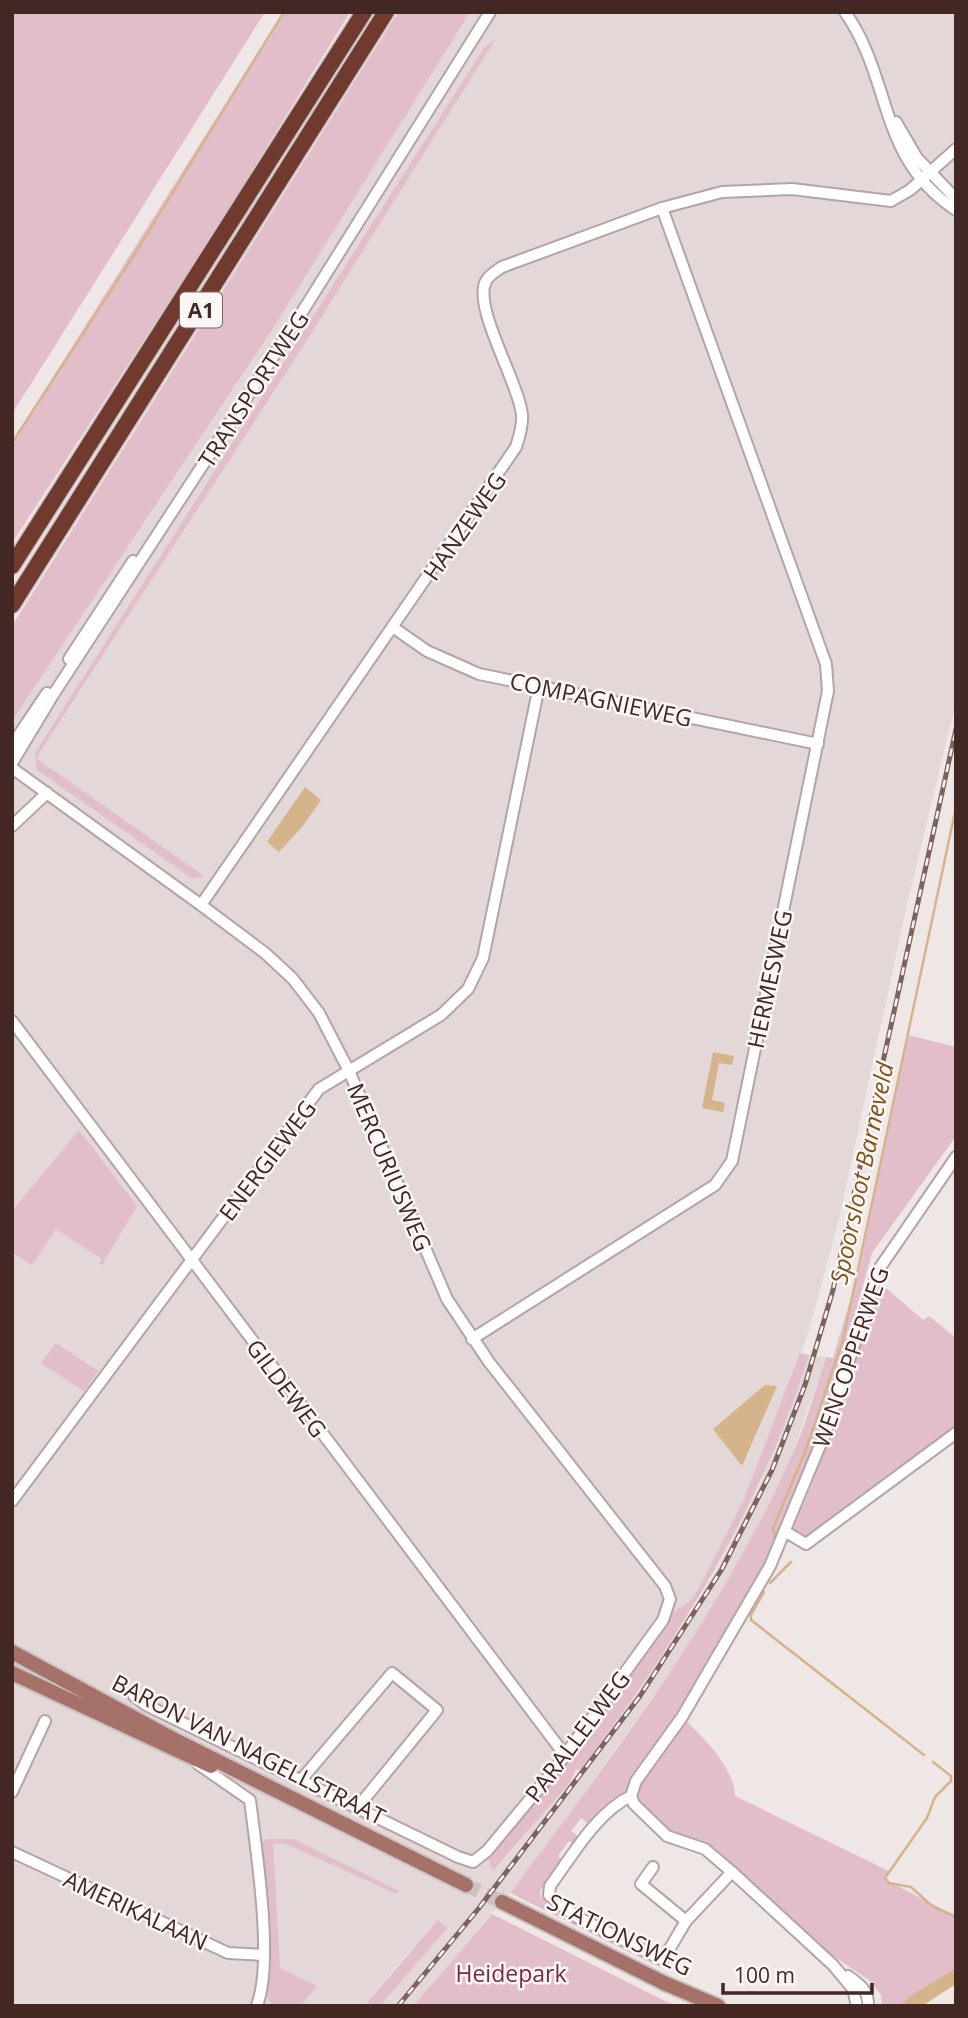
<svg xmlns="http://www.w3.org/2000/svg" width="968" height="2018" viewBox="0 0 968 2018" font-family="'Open Sans',sans-serif">
	<style>
		.built { fill: #e3d7d7 }
		.green { fill: #e1beca }
		.water { fill: #d5b48c }
		.lines { fill: none; stroke-linecap: round; stroke-linejoin: round }
		.stream { stroke: #d5b48c; stroke-width: 2.5 }
		.major-tunnel { stroke: #ccc0bf; stroke-width: 14; stroke-dasharray: 14 7; stroke-linecap: butt }
		.minor-casing { stroke: #b4a5a4; stroke-width: 14 }
		.major-casing { stroke: #cac3c1; stroke-width: 18 }
		.highway-casing { stroke: #cac3c1; stroke-width: 19 }
		.minor { stroke: #fff; stroke-width: 10 }
		.major { stroke: #a67169; stroke-width: 14 }
		.highway { stroke: #703a2e; stroke-width: 16 }
		.rail-casing { stroke: #7d625e; stroke-width: 5 }
		.rail { stroke: #fbf7f7; stroke-width: 2.5; stroke-dasharray: 8; stroke-linecap: butt }
		.labels { text-anchor: middle; dominant-baseline: central; stroke-width: 5; stroke-linejoin: round; paint-order: stroke }
		.shield { fill: #fbf7f7; stroke: #7a6563; stroke-width: 2 }
		.shield-label { font-size: 21px; font-weight: bold; fill: #422723 }
		.street-label { font-size: 23px; fill: #422723; stroke: #fbf7f7 }
		.park-label { font-size: 23px; fill: #7b2b3d; stroke: #fbf7f7 }
		.water-label { font-size: 24px; font-style: italic; fill: #82541a; stroke: #fbf7f7 }
	</style>
	<rect width="100%" height="100%" fill="#efe6e6"/>
	<!-- built -->
	<polygon class="built" points="445,12 956,12 956,702 907,904 840,1215 810,1327 782,1410 745,1501 699,1592 495,1870 569,1784 687,1619 718,1567 761,1483 809,1355 826,1357 790,1460 741,1560 696,1636 537,1860 413,2006 380,2006 446,1928 422,1952 414,1946 363,2006 12,2006 12,649"/>
	<!-- green -->
	<g class="green">
		<polygon points="12,12 265,12 12,414"/>
		<polygon points="283,12 350,12 213,234 12,543 12,442"/>
		<polygon points="398,12 470,12 277,322 12,721 12,626"/>
		<polygon points="495,40 302,348 36,758 204,876 193,879 37,770 35,753 484,48"/>
		<path d="M908,1035L956,1047V1136L872,1253L830,1405L770,1555L690,1693L634,1775L626,1791L612,1799L590,1825L581,1818L571,1831L580,1838L575,1845L569,1841L558,1856L563,1861L540,1891L541,1897L573,1922L669,1972L510,1893C614,1755 720,1616 791,1457C806,1425 815,1390 826,1357L833,1358L859,1270Z"/>
		<polygon points="79,1130 137,1206 102,1265 99,1264 102,1259 56,1229 32,1265 12,1252 12,1211"/>
		<path d="M879,1282L923,1320L929,1316L956,1338V1427L804,1539L792,1530C829,1451 853,1366 879,1282Z"/>
		<polygon points="56,1343 98,1371 84,1391 41,1363"/>
		<path d="M800,1353L809,1355C760,1511 678,1640 581,1769L576,1770L569,1784L493,1871L488,1858L558,1773L674,1612L689,1602L698,1590L744,1499Z"/>
		<path d="M686,1721C705,1739 734,1768 735,1796L889,1871L884,1879L956,1916V1968L910,1996L900,2006H882L881,1995L869,1980L823,1949L706,1843L675,1836L642,1807L635,1797L638,1785Z"/>
		<polygon points="266,1839 293,1839 399,1891 396,1894 289,1845 273,1843 280,1968 317,1986 300,2006 273,2006 267,1997 270,1970 261,1842"/>
		<polygon points="492,1914 657,1997 676,2006 413,2006"/>
		<polygon points="438,1920 447,1928 380,2006 364,2006"/>
	</g>
	<!-- water -->
	<g class="water">
		<polygon points="305,787 321,800 302,827 279,852 267,842"/>
		<polygon points="713,1052 734,1056 732,1065 719,1063 712,1100 725,1103 723,1112 702,1108"/>
		<polygon points="765,1385 777,1386 742,1466 713,1429"/>
		<polygon points="956,1968 956,1984 922,2006 900,2006 910,1996"/>
	</g>
	<g class="lines">
		<!-- stream -->
		<g class="stream">
			<polyline points="12,443 136,252 284,12"/>
			<polyline points="775,1537 773,1528 805,1452 843,1340 956,807"/>
			<polyline points="770,1583 791,1562"/>
			<polyline points="764,1592 751,1615 751,1620 924,1755"/>
			<polyline points="933,1762 951,1776 951,1781 935,1797 927,1818 885,1878 889,1883 911,1887 932,1906 956,1917"/>
		</g>
		<!-- major-tunnel -->
		<polyline class="major-tunnel" points="466,1885 502,1902"/>
		<!-- minor casing -->
		<g class="minor-casing">
			<g id="minor">
				<path d="M845,12C893,80 877,158 956,210"/>
				<polyline points="896,122 917,158 956,199"/>
				<polyline points="394,628 427,651 479,674 818,744"/>
				<polyline points="69,659 133,561"/>
				<polyline points="12,745 47,693"/>
				<polyline points="12,763 53,695 299,317 490,12"/>
				<polyline points="12,768 201,905 265,953 293,979 319,1013 349,1071 447,1299 489,1362 665,1586 670,1599 663,1620 555,1769 487,1851 473,1862 458,1857 146,1705 134,1696"/>
				<polyline points="12,826 47,793"/>
				<path d="M201,905L516,447C519,437 523,426 522,415C519,383 472,306 486,281C489,275 496,271 502,267L662,208L722,192L792,189L891,201L910,190L956,149"/>
				<polyline points="12,1021 564,1754"/>
				<polyline points="472,1339 715,1185 732,1161 828,691 826,664 662,208"/>
				<polyline points="12,1501 319,1089 441,1015 468,989 483,958 539,686"/>
				<polyline points="786,1532 806,1544 956,1433"/>
				<path d="M198,1764L250,1800C256,1849 274,1962 257,2005"/>
				<polyline points="301,1780 392,1673 437,1710 357,1808"/>
				<polyline points="12,1792 45,1721"/>
				<path d="M631,1796C597,1812 572,1856 550,1886L549,1895L577,1917L663,1960L686,1921L641,1884L653,1867"/>
				<polyline points="12,1852 228,1953 263,1955"/>
				<polyline points="686,1921 732,1872"/>
				<path d="M848,1976C859,1984 869,1990 868,2006"/>
				<polyline points="857,2006 853,1989 833,1965 732,1872 705,1849 667,1836 634,1804 631,1796 636,1781 682,1717 770,1566 826,1431 879,1269 956,1157"/>
			</g>
		</g>
		<!-- major casing -->
		<g class="major-casing">
			<g id="major">
				<polyline points="12,1652 171,1738 466,1885"/>
				<polyline points="12,1673 211,1766"/>
				<polyline points="502,1902 664,1983 718,2006"/>
			</g>
		</g>
		<!-- highway casing -->
		<g class="highway-casing">
			<g id="highway">
				<polyline points="12,566 364,12"/>
				<polyline points="12,605 386,12"/>
			</g>
		</g>
		<!-- minor -->
		<use href="#minor" class="minor"/>
		<!-- major -->
		<use href="#major" class="major"/>
		<!-- highway -->
		<use href="#highway" class="highway"/>
		<!-- rail casing -->
		<g class="rail-casing">
			<polyline id="rail" points="398,2006 479,1908 640,1696 722,1569 772,1470 805,1385 833,1290 956,729"/>
		</g>
		<!-- rail -->
		<use href="#rail" class="rail"/>
	</g>
	<g class="labels">
		<!-- shield labels -->
		<rect class="shield" x="180" y="292.5" width="42" height="35" rx="5"/>
		<g class="shield-label">
			<text x="201" y="310">A1</text>
		</g>
		<!-- street labels -->
		<g class="street-label">
			<text transform="translate(253 389) rotate(-57)">TRANSPORTWEG</text>
			<text transform="translate(464 526) rotate(-55)">HANZEWEG</text>
			<text transform="translate(601 699) rotate(12)">COMPAGNIEWEG</text>
			<text transform="translate(769 979) rotate(-78)">HERMESWEG</text>
			<text transform="translate(267 1160) rotate(-53)">ENERGIEWEG</text>
			<text transform="translate(390 1167) rotate(67)">MERCURIUSWEG</text>
			<text transform="translate(850 1357) rotate(-71)">WENCOPPERWEG</text>
			<text transform="translate(287 1388) rotate(53)">GILDEWEG</text>
			<text transform="translate(577 1736) rotate(-53)">PARALLELWEG</text>
			<text transform="translate(249 1749) rotate(27)">BARON VAN NAGELLSTRAAT</text>
			<text transform="translate(136 1910) rotate(25)">AMERIKALAAN</text>
			<text transform="translate(620 1934) rotate(26)">STATIONSWEG</text>
		</g>
		<!-- park labels -->
		<g class="park-label">
			<text x="511" y="1973">Heidepark</text>
		</g>
		<!-- water labels -->
		<g class="water-label">
			<text transform="translate(861 1173) rotate(-78)">Spoorsloot Barneveld</text>
		</g>
	</g>
	<!-- border -->
	<rect width="968" height="2018" fill="none" stroke="#422723" stroke-width="28"/>
	<!-- scale -->
	<path d="M723 1983v10h149v-10" fill="none" stroke="#422723" stroke-width="3.5"/>
	<text x="734" y="1983" font-size="21" fill="#422723" stroke="#fbf7f7" stroke-width="5" paint-order="stroke">100 m</text>
</svg>
